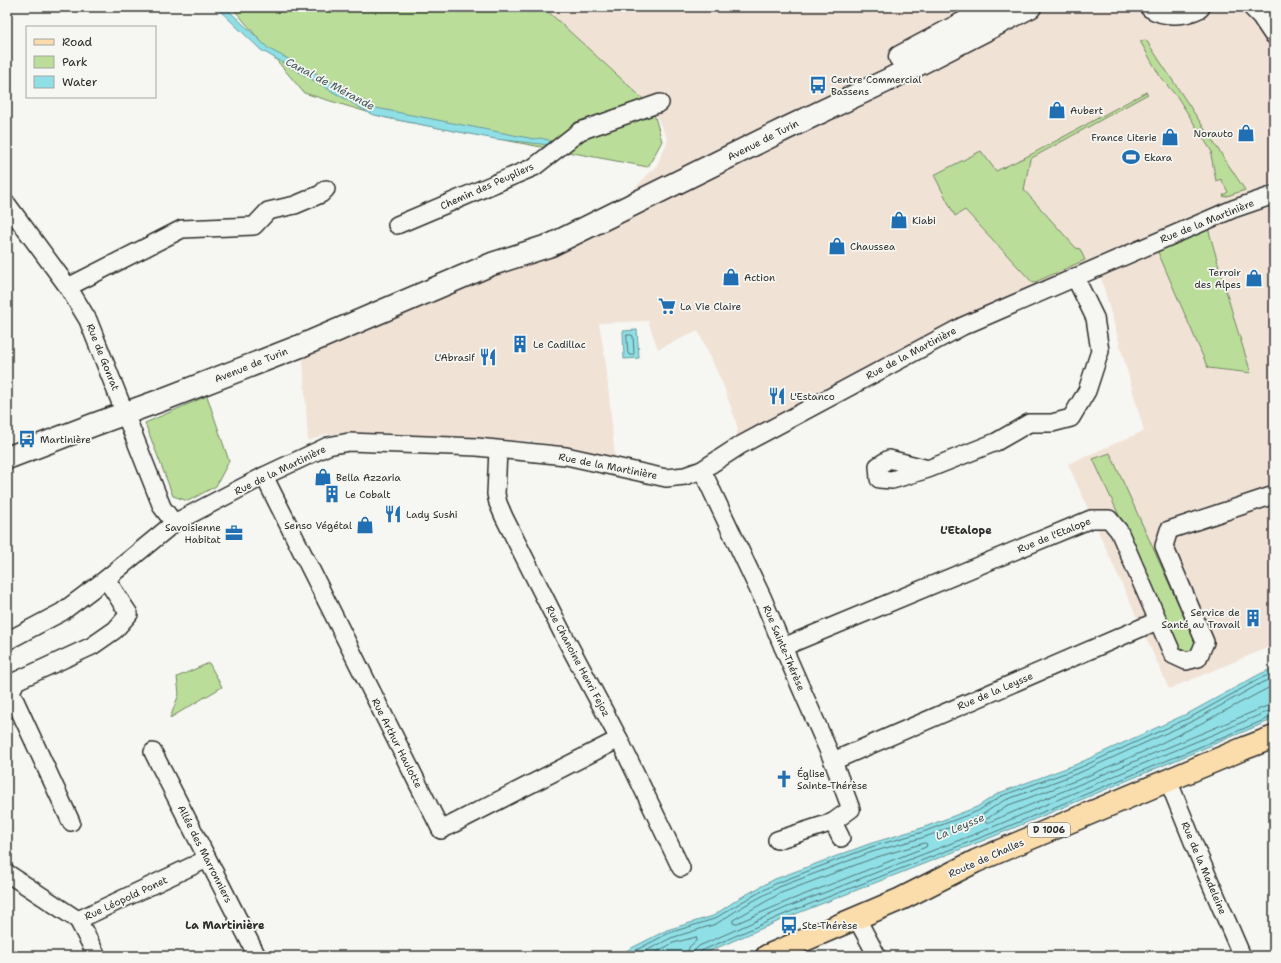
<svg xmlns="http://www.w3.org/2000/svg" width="1281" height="963" viewBox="0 0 1281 963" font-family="'Shantell Sans',sans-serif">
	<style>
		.built { fill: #f1e2d6; fill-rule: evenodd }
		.green { fill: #bade99; stroke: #728462 }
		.water { fill: #8fe0e6; stroke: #67989b }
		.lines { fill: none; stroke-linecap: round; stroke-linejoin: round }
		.shore { stroke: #537376; stroke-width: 1 }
		.minor-casing { stroke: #2b2b2b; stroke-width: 20 }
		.tertiary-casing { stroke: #2b2b2b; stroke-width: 24 }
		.secondary-casing { stroke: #2b2b2b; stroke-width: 25 }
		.primary-casing { stroke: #2b2b2b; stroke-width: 25 }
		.minor { stroke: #f6f6f2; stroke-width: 17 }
		.tertiary { stroke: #f6f6f2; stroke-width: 21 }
		.secondary { stroke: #f6f6f2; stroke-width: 22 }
		.primary { stroke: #faddab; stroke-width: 22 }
		.labels { text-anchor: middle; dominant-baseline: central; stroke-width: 3.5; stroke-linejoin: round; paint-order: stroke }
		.shield { fill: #f6f6f2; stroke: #686867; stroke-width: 1 }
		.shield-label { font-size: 9px; font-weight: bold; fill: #2b2b2b }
		.poi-label { font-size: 10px; fill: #2b2b2b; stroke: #f6f6f2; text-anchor: start }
		.street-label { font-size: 10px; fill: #2b2b2b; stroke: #f6f6f2 }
		.water-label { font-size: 11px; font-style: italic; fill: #44585a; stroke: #f6f6f2 }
		.neighbourhood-label { font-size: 11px; font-weight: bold; fill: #2b2b2b; stroke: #f6f6f2 }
	</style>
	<rect width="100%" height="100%" fill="#f6f6f2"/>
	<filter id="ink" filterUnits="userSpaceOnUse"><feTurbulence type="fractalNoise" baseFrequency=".025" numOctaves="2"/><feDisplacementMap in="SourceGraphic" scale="8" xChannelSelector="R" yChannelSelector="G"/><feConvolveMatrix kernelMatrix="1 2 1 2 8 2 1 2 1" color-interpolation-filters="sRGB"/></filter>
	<g filter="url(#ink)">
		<!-- built -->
		<path class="built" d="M543,7H1274V645L1169,689L1068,464L1144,431L1098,267L739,446L736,437L738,429L733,413L722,382L698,331L658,349L648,321L599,323L606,365L615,458L568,446L528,441L463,437L375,433L327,434L308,441L303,360V345L620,204L657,165L668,140L652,107ZM1206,221L1250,373V374L1208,368Z"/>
		<!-- green -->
		<g class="green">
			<polygon points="232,7 543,7 652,107 662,141 648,167 387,118 304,93"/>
			<polygon points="1146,40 1245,190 1224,197 1223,195 1228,192 1221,179 1216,181 1211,155 1212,152 1178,98 1161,78 1140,41"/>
			<polygon points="1146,92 1148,94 1030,159 1024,190 1076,248 1080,249 1085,260 1033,283 965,210 955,216 934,175 981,151 996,171 1030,155"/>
			<polygon points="1206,221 1235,322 1251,373 1208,368 1154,243"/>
			<polygon points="207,396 229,461 216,486 188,501 173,496 145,423"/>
			<polygon points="1110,453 1196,643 1197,652 1189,656 1181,650 1093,459"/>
			<polygon points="209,663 222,687 170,718 179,694 177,677"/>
		</g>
		<!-- water -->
		<g class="water">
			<polygon points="216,7 225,7 269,49 312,71 376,108 534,139 540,138 549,140 551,142 550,145 495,139 387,118 371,114 261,50"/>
			<polygon points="637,330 639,358 624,359 623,331"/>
			<polygon points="1274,668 1274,719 992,837 793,915 698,956 616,956 667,930 713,916 738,899 775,879 869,844 922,828 977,807 999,793 1077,764 1191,712 1260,674"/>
		</g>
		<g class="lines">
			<!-- shore -->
			<g class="shore">
				<polygon points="627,335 632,335 633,336 634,353 633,355 629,355 628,353"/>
				<polyline points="1274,685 1198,725 1147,750 1083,778 1006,806 985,820 985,822 987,823 1267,706 1274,705"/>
				<polygon points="925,843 927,844 926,847 788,901 735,924 733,923 733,920 781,893 874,858"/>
				<polyline points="625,956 669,933 714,919 740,903 777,883 871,847 923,832 978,811 1001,796 1079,768 1193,716 1261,678 1274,673"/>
				<polyline points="636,956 671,938 716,924 742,907 779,887 872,852 925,837 980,816 1003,801 1081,772 1195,720 1263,682 1274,678"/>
				<polyline points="649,956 673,943 696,937 697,940 689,947 687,956"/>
				<polyline points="693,956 695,950 699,946 790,906 988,829 1269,711 1274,711"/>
				<polyline points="698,956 699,953 701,951 792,911 990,834 1274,716"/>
			</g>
			<!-- minor casing -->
			<g class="minor-casing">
				<g id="minor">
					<polyline points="7,204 68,287 88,320 162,507 174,523"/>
					<polyline points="397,225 534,167 580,131 660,103"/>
					<polyline points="68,287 182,229 254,226 268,211 295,205 321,194 326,189"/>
					<polyline points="498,450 496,494 498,503 504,517 562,632 619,739 681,868"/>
					<polyline points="928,469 892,480 879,479 878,466 889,459 928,469 996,442 1029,423 1052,423 1071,418 1087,391 1100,351 1095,318 1075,277"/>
					<polyline points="702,470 763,599 783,647 833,761 851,809 833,822 777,840"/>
					<polyline points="264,476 441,830 619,739"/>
					<polyline points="7,641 62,612 106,579 174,523 264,476 328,446 349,442 477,447 566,456 666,478 685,476 702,470 739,446 963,326 1233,209 1274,195"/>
					<polyline points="783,647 1091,519 1109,519 1119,531 1173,655 1186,661 1198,658 1205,642 1164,546 1169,530 1274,495"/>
					<polyline points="153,752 257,956"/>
					<polyline points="833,761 1157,621"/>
					<polyline points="1168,780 1198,854 1242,956"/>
					<polyline points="71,822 11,692 16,681 92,646 115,630 129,614 106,579"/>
					<polyline points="833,822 841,838"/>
					<polyline points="7,873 78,920 207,859"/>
					<polyline points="857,919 877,956"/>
					<polyline points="78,920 97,956"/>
				</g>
			</g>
			<!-- tertiary casing -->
			<g class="tertiary-casing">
				<g id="tertiary">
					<path d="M1151,7C1165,16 1185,14 1199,7"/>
					<polyline points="1254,7 1262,15 1274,33"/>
				</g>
			</g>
			<!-- secondary casing -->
			<g class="secondary-casing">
				<g id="secondary">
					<polyline points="900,57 994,7"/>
					<polyline points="7,458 93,425 159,401 303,345 492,264 551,245 785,129 886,81 1030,7"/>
				</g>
			</g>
			<!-- primary casing -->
			<g class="primary-casing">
				<polyline id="primary" points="767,956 901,899 976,861 1245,748 1274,737"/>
			</g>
			<!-- minor -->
			<use href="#minor" class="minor"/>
			<!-- tertiary -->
			<use href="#tertiary" class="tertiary"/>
			<!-- secondary -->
			<use href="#secondary" class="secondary"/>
			<!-- primary -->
			<use href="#primary" class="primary"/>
		</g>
	</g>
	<!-- icons -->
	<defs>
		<g id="bus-bare" transform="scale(1.38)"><path d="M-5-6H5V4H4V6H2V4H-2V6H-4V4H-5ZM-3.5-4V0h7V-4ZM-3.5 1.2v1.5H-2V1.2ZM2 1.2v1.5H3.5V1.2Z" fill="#1f6fb2" stroke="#f6f6f2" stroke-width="2.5" paint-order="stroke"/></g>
		<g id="shop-bare" transform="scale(1.38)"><path d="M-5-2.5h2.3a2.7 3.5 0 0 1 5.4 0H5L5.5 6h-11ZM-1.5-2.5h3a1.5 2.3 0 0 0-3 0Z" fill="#1f6fb2" stroke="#f6f6f2" stroke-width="2.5" paint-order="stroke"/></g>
		<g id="stadium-bare" transform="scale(1.38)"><path d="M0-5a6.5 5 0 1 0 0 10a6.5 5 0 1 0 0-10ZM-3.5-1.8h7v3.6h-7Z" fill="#1f6fb2" stroke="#f6f6f2" stroke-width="2.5" paint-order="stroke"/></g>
		<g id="supermarket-bare" transform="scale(1.38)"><path d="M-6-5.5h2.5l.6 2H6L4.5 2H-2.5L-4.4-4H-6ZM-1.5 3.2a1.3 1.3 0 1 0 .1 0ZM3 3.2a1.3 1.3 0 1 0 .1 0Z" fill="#1f6fb2" stroke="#f6f6f2" stroke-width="2.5" paint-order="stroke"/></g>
		<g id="building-bare" transform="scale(1.38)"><path d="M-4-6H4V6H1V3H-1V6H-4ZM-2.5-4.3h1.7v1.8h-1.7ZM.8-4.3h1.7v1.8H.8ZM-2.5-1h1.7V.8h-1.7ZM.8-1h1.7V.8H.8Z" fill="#1f6fb2" stroke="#f6f6f2" stroke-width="2.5" paint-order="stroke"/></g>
		<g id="restaurant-bare" transform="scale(1.38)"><path d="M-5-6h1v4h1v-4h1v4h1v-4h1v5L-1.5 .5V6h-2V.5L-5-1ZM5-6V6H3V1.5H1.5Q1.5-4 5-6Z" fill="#1f6fb2" stroke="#f6f6f2" stroke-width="2.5" paint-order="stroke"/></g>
		<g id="office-bare" transform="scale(1.38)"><path d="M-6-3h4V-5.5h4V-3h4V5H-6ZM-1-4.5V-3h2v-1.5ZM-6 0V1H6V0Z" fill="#1f6fb2" stroke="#f6f6f2" stroke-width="2.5" paint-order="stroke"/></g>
		<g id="church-bare" transform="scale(1.38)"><path d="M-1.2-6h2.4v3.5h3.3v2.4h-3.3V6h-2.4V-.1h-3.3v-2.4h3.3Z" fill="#1f6fb2" stroke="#f6f6f2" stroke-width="2.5" paint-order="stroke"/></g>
	</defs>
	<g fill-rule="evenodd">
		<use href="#bus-bare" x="818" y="85"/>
		<use href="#shop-bare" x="1057" y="110"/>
		<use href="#shop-bare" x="1246" y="133"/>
		<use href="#shop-bare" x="1170" y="137"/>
		<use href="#stadium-bare" x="1131" y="157"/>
		<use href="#shop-bare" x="899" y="220"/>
		<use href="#shop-bare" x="837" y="246"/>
		<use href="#shop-bare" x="731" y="277"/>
		<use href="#shop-bare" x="1254" y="278"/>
		<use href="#supermarket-bare" x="667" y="306"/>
		<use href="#building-bare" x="520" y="344"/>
		<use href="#restaurant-bare" x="488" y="357"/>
		<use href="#restaurant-bare" x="777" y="396"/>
		<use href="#bus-bare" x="27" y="439"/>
		<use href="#shop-bare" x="323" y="477"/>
		<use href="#building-bare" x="332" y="494"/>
		<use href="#restaurant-bare" x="393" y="514"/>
		<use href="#shop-bare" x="365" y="525"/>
		<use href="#office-bare" x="234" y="533"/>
		<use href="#building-bare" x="1253" y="618"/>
		<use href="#church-bare" x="784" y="779"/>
		<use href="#bus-bare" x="789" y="925"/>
	</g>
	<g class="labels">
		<!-- shield labels -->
		<rect class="shield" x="1028" y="823" width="42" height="14" rx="3"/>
		<g class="shield-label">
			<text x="1049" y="830">D 1006</text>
		</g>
		<!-- poi labels -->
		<g class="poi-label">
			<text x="831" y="79">Centre Commercial<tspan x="831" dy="12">Bassens</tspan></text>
			<text x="1070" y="110">Aubert</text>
			<text x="1233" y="133" text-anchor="end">Norauto</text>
			<text x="1157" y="137" text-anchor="end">France Literie</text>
			<text x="1144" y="157">Ekara</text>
			<text x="912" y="220">Kiabi</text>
			<text x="850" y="246">Chaussea</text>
			<text x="1241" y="272" text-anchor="end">Terroir<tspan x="1241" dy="12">des Alpes</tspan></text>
			<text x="744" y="277">Action</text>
			<text x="680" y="306">La Vie Claire</text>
			<text x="533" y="344">Le Cadillac</text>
			<text x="475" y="357" text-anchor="end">L'Abrasif</text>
			<text x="790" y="396">L'Estanco</text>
			<text x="40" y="439">Martinière</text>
			<text x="336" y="477">Bella Azzaria</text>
			<text x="345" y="494">Le Cobalt</text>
			<text x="406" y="514">Lady Sushi</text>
			<text x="352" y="525" text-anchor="end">Senso Végétal</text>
			<text x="221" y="527" text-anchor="end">Savoisienne<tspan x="221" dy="12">Habitat</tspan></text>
			<text x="1240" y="612" text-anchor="end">Service de<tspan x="1240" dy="12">Santé au Travail</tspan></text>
			<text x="797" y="773">Église<tspan x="797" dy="12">Sainte-Thérèse</tspan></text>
			<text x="802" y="925">Ste-Thérèse</text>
		</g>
		<!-- street labels -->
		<g class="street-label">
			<text transform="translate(763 140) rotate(-27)">Avenue de Turin</text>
			<text transform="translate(487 186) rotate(-24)">Chemin des Peupliers</text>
			<text transform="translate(1207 221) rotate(-22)">Rue de la Martinière</text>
			<text transform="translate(911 353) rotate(-28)">Rue de la Martinière</text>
			<text transform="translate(103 357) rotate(68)">Rue de Gonrat</text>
			<text transform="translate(251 365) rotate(-22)">Avenue de Turin</text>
			<text transform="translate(608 466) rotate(11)">Rue de la Martinière</text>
			<text transform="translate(280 470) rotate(-26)">Rue de la Martinière</text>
			<text transform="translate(1054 535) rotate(-22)">Rue de l'Etalope</text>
			<text transform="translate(784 648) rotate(67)">Rue Sainte-Thérèse</text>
			<text transform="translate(578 661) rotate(62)">Rue Chanoine Henri Fejoz</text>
			<text transform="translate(995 691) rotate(-23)">Rue de la Leysse</text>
			<text transform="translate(397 743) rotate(63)">Rue Arthur Haulotte</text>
			<text transform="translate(205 854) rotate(63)">Allée des Marronniers</text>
			<text transform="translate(986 858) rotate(-24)">Route de Challes</text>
			<text transform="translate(1204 868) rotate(67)">Rue de la Madeleine</text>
			<text transform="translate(126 898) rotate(-25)">Rue Léopold Ponet</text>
		</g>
		<!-- water labels -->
		<g class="water-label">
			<text transform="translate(330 84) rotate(28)">Canal de Mérande</text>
			<text transform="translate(960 827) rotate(-23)">La Leysse</text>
		</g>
		<!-- neighbourhood labels -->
		<g class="neighbourhood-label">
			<text x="966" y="530">L'Etalope</text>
			<text x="225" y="925">La Martinière</text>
		</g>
	</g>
	<!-- margin -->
	<rect width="1281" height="963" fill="none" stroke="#f6f6f2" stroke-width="24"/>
	<rect x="12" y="12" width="1257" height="939" fill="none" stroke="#2b2b2b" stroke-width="1.5" filter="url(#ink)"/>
	<!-- legend -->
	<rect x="26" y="26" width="130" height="72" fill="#f6f6f2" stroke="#a5a5a2"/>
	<rect x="34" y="39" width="20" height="6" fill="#faddab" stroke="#a5a5a2"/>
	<text x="62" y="46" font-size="12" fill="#2b2b2b">Road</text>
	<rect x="34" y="56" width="20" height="12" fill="#bade99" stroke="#a5a5a2"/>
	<text x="62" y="66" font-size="12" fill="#2b2b2b">Park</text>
	<rect x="34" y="76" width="20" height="12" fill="#8fe0e6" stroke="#a5a5a2"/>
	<text x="62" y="86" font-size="12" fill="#2b2b2b">Water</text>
</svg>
